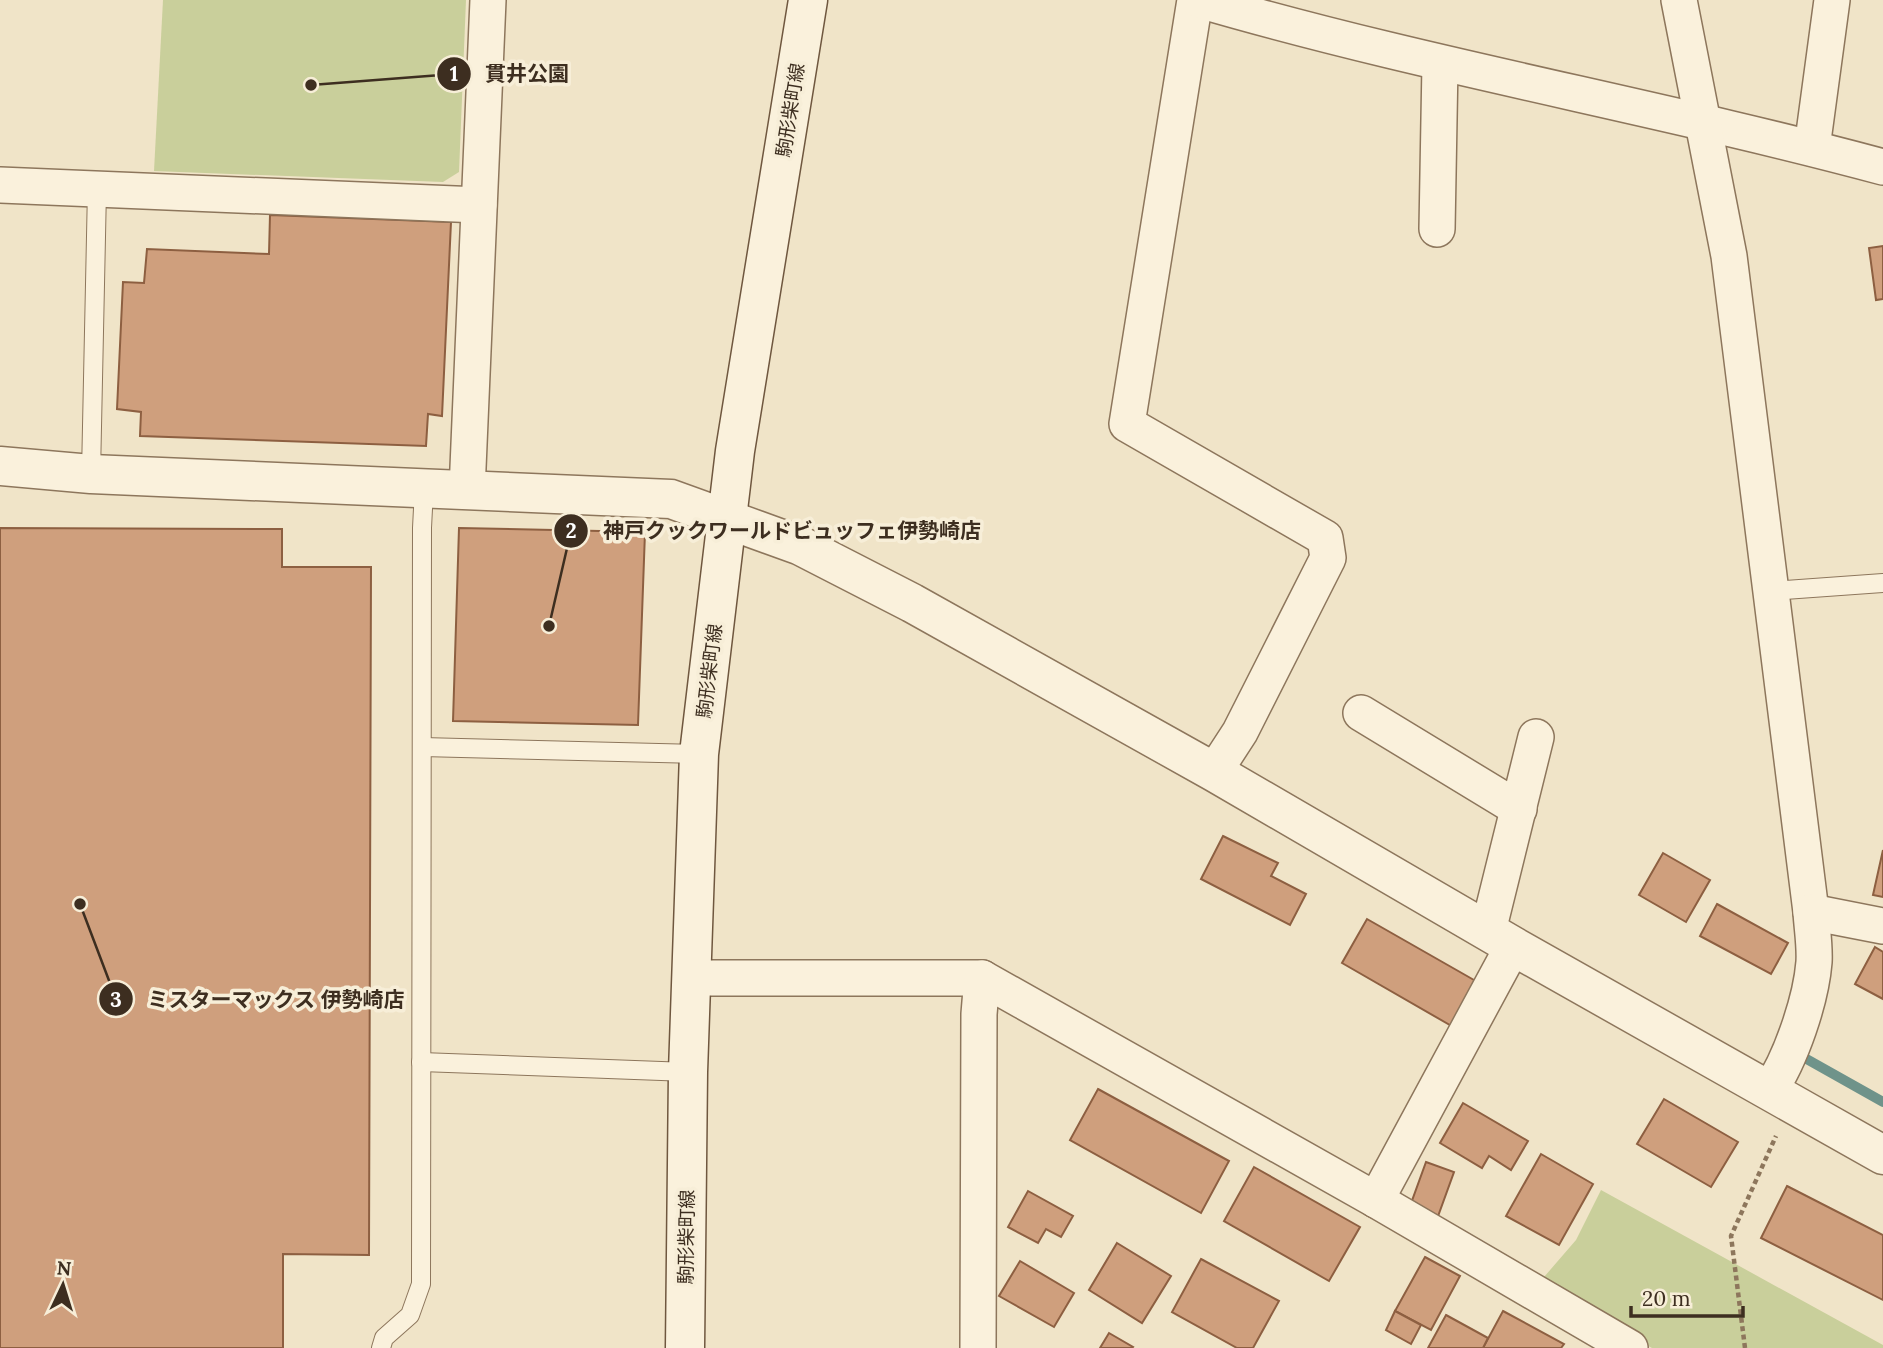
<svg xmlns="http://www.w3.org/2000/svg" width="1883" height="1348" viewBox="0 0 1883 1348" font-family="Lora,'Noto Sans JP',serif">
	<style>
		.green { fill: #c9cf9b }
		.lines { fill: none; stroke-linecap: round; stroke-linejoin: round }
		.stream { stroke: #6f938a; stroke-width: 10 }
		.building { fill: #cf9f7d; stroke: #8d5f41; stroke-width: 2 }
		.service-casing { stroke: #8d765c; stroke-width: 20 }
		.minor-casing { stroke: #8d765c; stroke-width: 38 }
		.tertiary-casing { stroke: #8d765c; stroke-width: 41 }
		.secondary-casing { stroke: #6f573f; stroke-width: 41 }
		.path { stroke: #8d765c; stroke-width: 4.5; stroke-dasharray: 5 3.5; stroke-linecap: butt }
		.service { stroke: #faf1dc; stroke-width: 18 }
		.minor { stroke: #faf1dc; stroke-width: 35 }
		.tertiary { stroke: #faf1dc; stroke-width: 38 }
		.secondary { stroke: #faf1dc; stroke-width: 38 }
		.labels { text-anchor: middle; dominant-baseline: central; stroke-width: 7; stroke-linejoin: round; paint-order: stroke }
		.street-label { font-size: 19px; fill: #3d2e20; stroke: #f7eed8 }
		.leader { fill: none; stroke: #3d2e20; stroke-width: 2.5 }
		.callout-dot { fill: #3d2e20; stroke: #f7eed8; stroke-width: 2.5 }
		.mark-label { font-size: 21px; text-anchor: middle; font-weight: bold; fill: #fff }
		.callout-label { font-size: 21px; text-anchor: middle; font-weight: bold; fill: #3d2e20; stroke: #f7eed8; stroke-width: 7; stroke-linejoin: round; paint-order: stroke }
	</style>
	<rect width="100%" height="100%" fill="#f0e4c8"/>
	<!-- green -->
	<g class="green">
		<polygon points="163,0 466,0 459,172 443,182 154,171"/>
		<polygon points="1601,1190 1883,1345 1883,1348 1652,1348 1538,1284 1576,1240"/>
	</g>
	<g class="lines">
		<!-- stream -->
		<polyline class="stream" points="1803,1057 1883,1102"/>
	</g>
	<!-- building -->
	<g class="building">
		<polygon points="270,215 451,222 442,416 428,414 426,446 140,436 141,412 117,409 123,282 144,283 147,249 269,254"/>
		<polygon points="1883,246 1883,299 1876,300 1869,248"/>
		<polygon points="0,528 282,529 282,567 371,567 369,1255 283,1254 283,1348 0,1348"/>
		<polygon points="459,528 645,532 638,725 453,721"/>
		<polygon points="1223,836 1278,863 1271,876 1306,894 1290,925 1201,879"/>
		<polygon points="1883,850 1883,897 1873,895"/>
		<polygon points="1663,853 1710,880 1686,922 1639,895"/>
		<polygon points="1717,904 1788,943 1771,974 1700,936"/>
		<polygon points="1367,919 1481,984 1455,1028 1342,963"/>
		<polygon points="1875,947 1883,952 1883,999 1855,984"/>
		<polygon points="1098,1089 1229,1161 1201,1213 1070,1140"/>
		<polygon points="1664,1099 1738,1142 1711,1187 1637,1144"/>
		<polygon points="1463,1103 1528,1141 1511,1170 1489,1156 1482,1168 1440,1143"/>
		<polygon points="1541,1154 1593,1184 1559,1245 1506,1216"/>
		<polygon points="1426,1162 1454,1172 1437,1219 1409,1209"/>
		<polygon points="1254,1167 1360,1227 1329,1281 1224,1221"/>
		<polygon points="1787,1186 1883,1235 1883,1300 1761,1238"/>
		<polygon points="1028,1191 1073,1216 1061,1237 1046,1229 1038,1243 1008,1227"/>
		<polygon points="1117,1243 1171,1276 1142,1323 1089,1290"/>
		<polygon points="1425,1257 1460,1276 1431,1330 1395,1311"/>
		<polygon points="1201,1259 1279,1301 1253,1348 1237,1348 1172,1312"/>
		<polygon points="1020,1261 1074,1293 1054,1327 999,1296"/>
		<polygon points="1395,1311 1421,1325 1411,1344 1386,1330"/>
		<polygon points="1503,1311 1564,1344 1561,1348 1483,1348"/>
		<polygon points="1446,1315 1488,1338 1483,1348 1428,1348"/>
		<polygon points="1109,1333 1133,1347 1132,1348 1100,1348"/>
	</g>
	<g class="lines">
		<!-- service casing -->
		<g class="service-casing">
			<g id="service">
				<polyline points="91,474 97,189"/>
				<polyline points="1771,591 1883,583"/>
				<polyline points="422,747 699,754"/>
				<polyline points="421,1062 688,1072"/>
				<polyline points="381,1348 384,1338 410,1315 421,1284 422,528 424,489"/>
			</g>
		</g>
		<!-- minor casing -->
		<g class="minor-casing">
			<g id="minor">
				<polyline points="1195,0 1127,424 1325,538 1328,558 1240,732 1214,772"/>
				<path d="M1199,0C1425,66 1656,106 1883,167"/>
				<path d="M1679,0L1729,256L1811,912C1812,928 1815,946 1814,962C1811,1000 1791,1059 1769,1091"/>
				<polyline points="1812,148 1832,0"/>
				<polyline points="0,185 479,205"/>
				<polyline points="1437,229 1440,64"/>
				<polyline points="467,491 488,0"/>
				<polyline points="1361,713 1519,809"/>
				<polyline points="1811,912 1883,926"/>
				<polyline points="1488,931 1536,737"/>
				<polyline points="692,978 982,978 1376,1200 1630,1348"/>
				<polyline points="1376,1200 1513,946"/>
				<polyline points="978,1348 979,1014 982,978"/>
			</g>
		</g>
		<!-- tertiary casing -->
		<g class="tertiary-casing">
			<polyline id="tertiary" points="0,466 91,474 671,499 801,546 912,603 1214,772 1513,946 1883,1155"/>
		</g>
		<!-- secondary casing -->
		<g class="secondary-casing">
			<polyline id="secondary" points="685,1348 688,1072 699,754 735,451 808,0"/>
		</g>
		<!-- path -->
		<polyline class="path" points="1745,1348 1731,1236 1776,1136"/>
		<!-- service -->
		<use href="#service" class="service"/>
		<!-- minor -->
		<use href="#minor" class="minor"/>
		<!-- tertiary -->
		<use href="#tertiary" class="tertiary"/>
		<!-- secondary -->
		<use href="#secondary" class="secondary"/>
	</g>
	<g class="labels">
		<!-- street labels -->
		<g class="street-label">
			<text transform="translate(790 110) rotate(-81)">駒形柴町線</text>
			<text transform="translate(709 671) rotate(-83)">駒形柴町線</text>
			<text transform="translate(686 1237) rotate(-89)">駒形柴町線</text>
		</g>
	</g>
	<!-- callouts -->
	<path class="leader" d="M311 85L454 74M549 626L571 531M80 904L116 999"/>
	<g class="callout-dot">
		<circle cx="311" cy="85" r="7"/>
		<circle cx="549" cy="626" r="7"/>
		<circle cx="80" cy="904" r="7"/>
		<circle cx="454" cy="74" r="18"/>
		<circle cx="571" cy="531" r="18"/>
		<circle cx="116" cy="999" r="18"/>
	</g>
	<g class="mark-label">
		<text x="454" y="81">1</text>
		<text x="571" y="538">2</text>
		<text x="116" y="1007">3</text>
	</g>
	<g class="callout-label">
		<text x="527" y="81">貫井公園</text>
		<text x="792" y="538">神戸クックワールドビュッフェ伊勢崎店</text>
		<text x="276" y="1007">ミスターマックス 伊勢崎店</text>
	</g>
	<!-- north arrow -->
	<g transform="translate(63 1285) rotate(4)" stroke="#f7eed8" stroke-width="5" paint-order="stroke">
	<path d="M0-5L12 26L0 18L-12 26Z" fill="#3d2e20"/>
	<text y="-10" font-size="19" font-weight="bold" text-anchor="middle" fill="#3d2e20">N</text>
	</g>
	<!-- scale -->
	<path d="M1631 1306v10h112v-10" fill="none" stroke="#3d2e20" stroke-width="3.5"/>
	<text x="1642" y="1306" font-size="21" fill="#3d2e20" stroke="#f7eed8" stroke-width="5" paint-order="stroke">20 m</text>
</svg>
